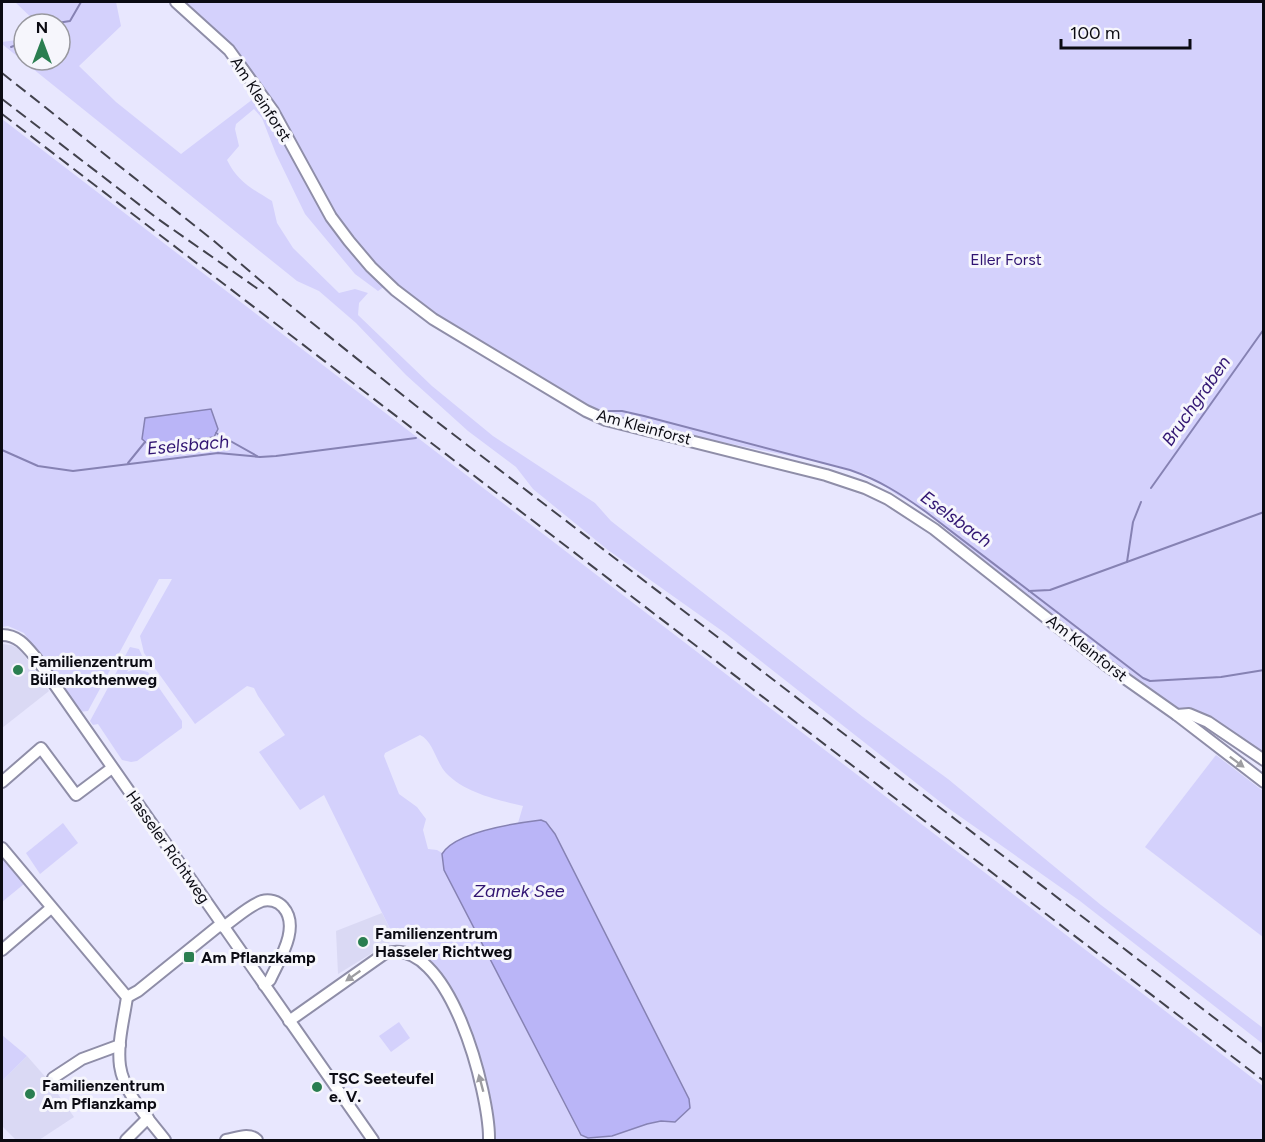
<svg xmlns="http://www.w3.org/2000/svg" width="1265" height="1142" viewBox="0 0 1265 1142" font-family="Figtree,sans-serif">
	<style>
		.built { fill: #dad9f4 }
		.green { fill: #d4d1fc; fill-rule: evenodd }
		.water { fill: #bab5f7; stroke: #8682b3; stroke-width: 1.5 }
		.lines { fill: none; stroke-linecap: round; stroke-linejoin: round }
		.stream { stroke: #8682b3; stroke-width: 2 }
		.minor-casing { stroke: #8f8ea8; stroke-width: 14 }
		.minor { stroke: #fff; stroke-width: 10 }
		.rail { stroke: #42424d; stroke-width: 2; stroke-dasharray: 12 6; stroke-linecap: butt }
		.oneway { fill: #9d9da1 }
		.poi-dot { fill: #2a7e50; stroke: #f6f6fc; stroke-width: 2 }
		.labels { text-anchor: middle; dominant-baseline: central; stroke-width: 6; stroke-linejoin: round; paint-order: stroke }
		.street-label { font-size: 16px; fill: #0b0b13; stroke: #f6f6fc }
		.park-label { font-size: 16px; fill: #301471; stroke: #f6f6fc }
		.poi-label { font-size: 16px; font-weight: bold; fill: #0b0b13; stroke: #f6f6fc; text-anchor: start }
		.water-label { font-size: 18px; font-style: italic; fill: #311572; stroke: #f6f6fc }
	</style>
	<rect width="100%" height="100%" fill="#e8e7fe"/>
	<!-- built -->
	<g class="built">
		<polygon points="2,644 11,645 20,649 49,691 2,728"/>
		<polygon points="382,913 395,939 338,974 336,931"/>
		<polygon points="27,1056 48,1080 74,1117 39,1140 16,1140 2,1126 2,1081"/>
	</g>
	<!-- green -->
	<g class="green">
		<path d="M15,2H116L121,26L79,66L116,102L181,154L257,96L324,213L385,286L378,291L355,274L305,214L276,154L262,118L254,109L236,124L235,129L239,146L227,160C238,182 251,188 272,201L277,223L293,248L339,293L355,289L368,293L359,303L358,315L432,386L493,436L595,503L611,521L863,717L948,779L1101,905L1263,1028V1044L1080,901L948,808L725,633L608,550L533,489L516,467L468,431L406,375L356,323L319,291L297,281L2,44V42L24,39V60H60V24H38Z"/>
		<polygon points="179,2 1263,2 1263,759 1196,710 1173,710 1022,595 926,511 897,495 868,475 838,466 606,418 480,344 396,288 350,240 231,49"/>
		<path d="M2,119L1263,1086V1140H491L456,1004L417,954L430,946L415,925L395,939L324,795L300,810L259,752L285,735L258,696L254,688L247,686L195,724L144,653L140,636L172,579H159L88,711L78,712L24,633L8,626L2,627ZM420,735C433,741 436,762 446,773C465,793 498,800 523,806L518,823L543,820L551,827L689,1099L690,1108L675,1122C665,1122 656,1121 646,1124C630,1130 593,1142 579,1133L444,870L442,853L437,850L428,849L423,830L426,819L417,807L399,794L384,756L385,753Z"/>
		<polygon points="130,647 139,649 143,658 141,662 133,661 127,672 136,669 148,672 182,721 182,728 137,761 131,762 122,760 98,724 93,725 90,721"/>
		<polygon points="1216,755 1263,791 1263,937 1145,847"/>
		<polygon points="63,823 78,843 40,874 26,853"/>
		<polygon points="2,856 24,884 2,902"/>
		<polygon points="399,1022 410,1038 391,1052 379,1036"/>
		<polygon points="2,1035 27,1056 2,1081"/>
	</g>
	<!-- water -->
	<g class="water">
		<polygon points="211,409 218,429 214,437 150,446 142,439 145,418"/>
		<path d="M541,820L546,822L555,834L689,1099L690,1108L675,1122L661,1121L647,1124L612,1136L588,1138L581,1135L444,870L442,854C455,832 517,823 541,820Z"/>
	</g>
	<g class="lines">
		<!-- stream -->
		<g class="stream">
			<polyline points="51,24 70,21 81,2"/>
			<polyline points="11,47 24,42"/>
			<path d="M607,411H622L644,416L850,470C879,480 901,494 926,512L1143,678L1150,681L1221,677L1264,670"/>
			<polyline points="216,433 257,456"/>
			<polyline points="2,450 38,466 73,471 218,453 260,457 276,456 416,438"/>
			<polyline points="128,463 145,442"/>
			<polyline points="1151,488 1264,329"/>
			<polyline points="1127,562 1133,522 1141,502"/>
			<polyline points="1029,591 1050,590 1264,512"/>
		</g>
		<!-- minor casing -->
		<g class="minor-casing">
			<g id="minor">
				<polyline points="176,2 229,50 273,111 331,217 349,241 371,267 395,290 433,319 586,411 606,420 826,475 865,488 888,499 934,529 1106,665 1177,715 1264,782"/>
				<path d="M2,635C18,635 26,646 36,658L373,1140"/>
				<polyline points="1177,715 1189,714 1208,722 1264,760"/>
				<polyline points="2,782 41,748 76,795 112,768"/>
				<path d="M2,848L127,997C124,1019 117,1043 120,1066C124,1094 149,1119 165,1140"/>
				<path d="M223,927C235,919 248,906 262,901C269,899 278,901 283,907C301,927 279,960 270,980L264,985"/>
				<polyline points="2,950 51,908"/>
				<polyline points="127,997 138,991 221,924"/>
				<path d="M289,1021L384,954C449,931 490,1096 489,1140"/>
				<polyline points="53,1078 82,1059 120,1045"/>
				<polyline points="126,1140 148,1118"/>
				<path d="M226,1140C237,1138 249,1132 257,1140"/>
			</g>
		</g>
		<!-- minor -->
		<use href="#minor" class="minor"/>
		<!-- rail -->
		<g class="rail">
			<polyline points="2,73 214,241 281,298 415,405 1264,1056"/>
			<polyline points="2,99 158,219 258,289"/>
			<polyline points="2,114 1264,1081"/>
		</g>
	</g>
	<!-- one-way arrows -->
	<defs><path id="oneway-solid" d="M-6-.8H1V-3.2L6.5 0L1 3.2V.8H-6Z" transform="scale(1.5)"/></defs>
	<g class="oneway">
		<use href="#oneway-solid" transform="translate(1237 762) rotate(37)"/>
		<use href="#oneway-solid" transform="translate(353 976) rotate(145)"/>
		<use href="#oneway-solid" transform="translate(481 1083) rotate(-105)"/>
	</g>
	<!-- markers -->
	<g class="poi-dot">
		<circle cx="18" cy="670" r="6"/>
		<circle cx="363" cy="942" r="6"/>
		<rect x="183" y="951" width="12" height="12" rx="3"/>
		<circle cx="317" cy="1087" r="6"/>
		<circle cx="30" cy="1094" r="6"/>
	</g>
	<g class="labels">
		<!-- street labels -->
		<g class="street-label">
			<text transform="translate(261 99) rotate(57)">Am Kleinforst</text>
			<text transform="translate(644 427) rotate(15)">Am Kleinforst</text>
			<text transform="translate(1087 648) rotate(38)">Am Kleinforst</text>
			<text transform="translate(168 847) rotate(55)">Hasseler Richtweg</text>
		</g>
		<!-- park labels -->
		<g class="park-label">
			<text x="1006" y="259">Eller Forst</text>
		</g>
		<!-- poi labels -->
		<g class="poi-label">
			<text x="30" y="661">Familienzentrum<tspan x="30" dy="18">Büllenkothenweg</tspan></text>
			<text x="375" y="933">Familienzentrum<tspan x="375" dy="18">Hasseler Richtweg</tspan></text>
			<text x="201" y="957">Am Pflanzkamp</text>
			<text x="329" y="1078">TSC Seeteufel<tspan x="329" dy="18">e. V.</tspan></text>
			<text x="42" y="1085">Familienzentrum<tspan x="42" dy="18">Am Pflanzkamp</tspan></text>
		</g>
		<!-- water labels -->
		<g class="water-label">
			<text transform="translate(1196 401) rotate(-55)">Bruchgraben</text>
			<text transform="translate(188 445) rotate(-5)">Eselsbach</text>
			<text transform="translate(956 519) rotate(36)">Eselsbach</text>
			<text x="519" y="891">Zamek See</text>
		</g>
	</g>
	<!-- border -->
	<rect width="1265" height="1142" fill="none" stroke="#0b0b13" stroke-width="6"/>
	<!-- north arrow -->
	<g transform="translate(42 42)"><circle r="28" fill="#f6f6fc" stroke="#98989f" stroke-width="1.5"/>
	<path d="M0-4.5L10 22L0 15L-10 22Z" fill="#2a7e50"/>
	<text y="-9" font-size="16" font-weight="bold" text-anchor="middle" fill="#0b0b13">N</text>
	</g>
	<!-- scale -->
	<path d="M1061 39v9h129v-9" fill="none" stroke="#0b0b13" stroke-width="3"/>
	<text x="1070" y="39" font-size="18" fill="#0b0b13" stroke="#f6f6fc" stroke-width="4.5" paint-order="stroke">100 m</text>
</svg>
